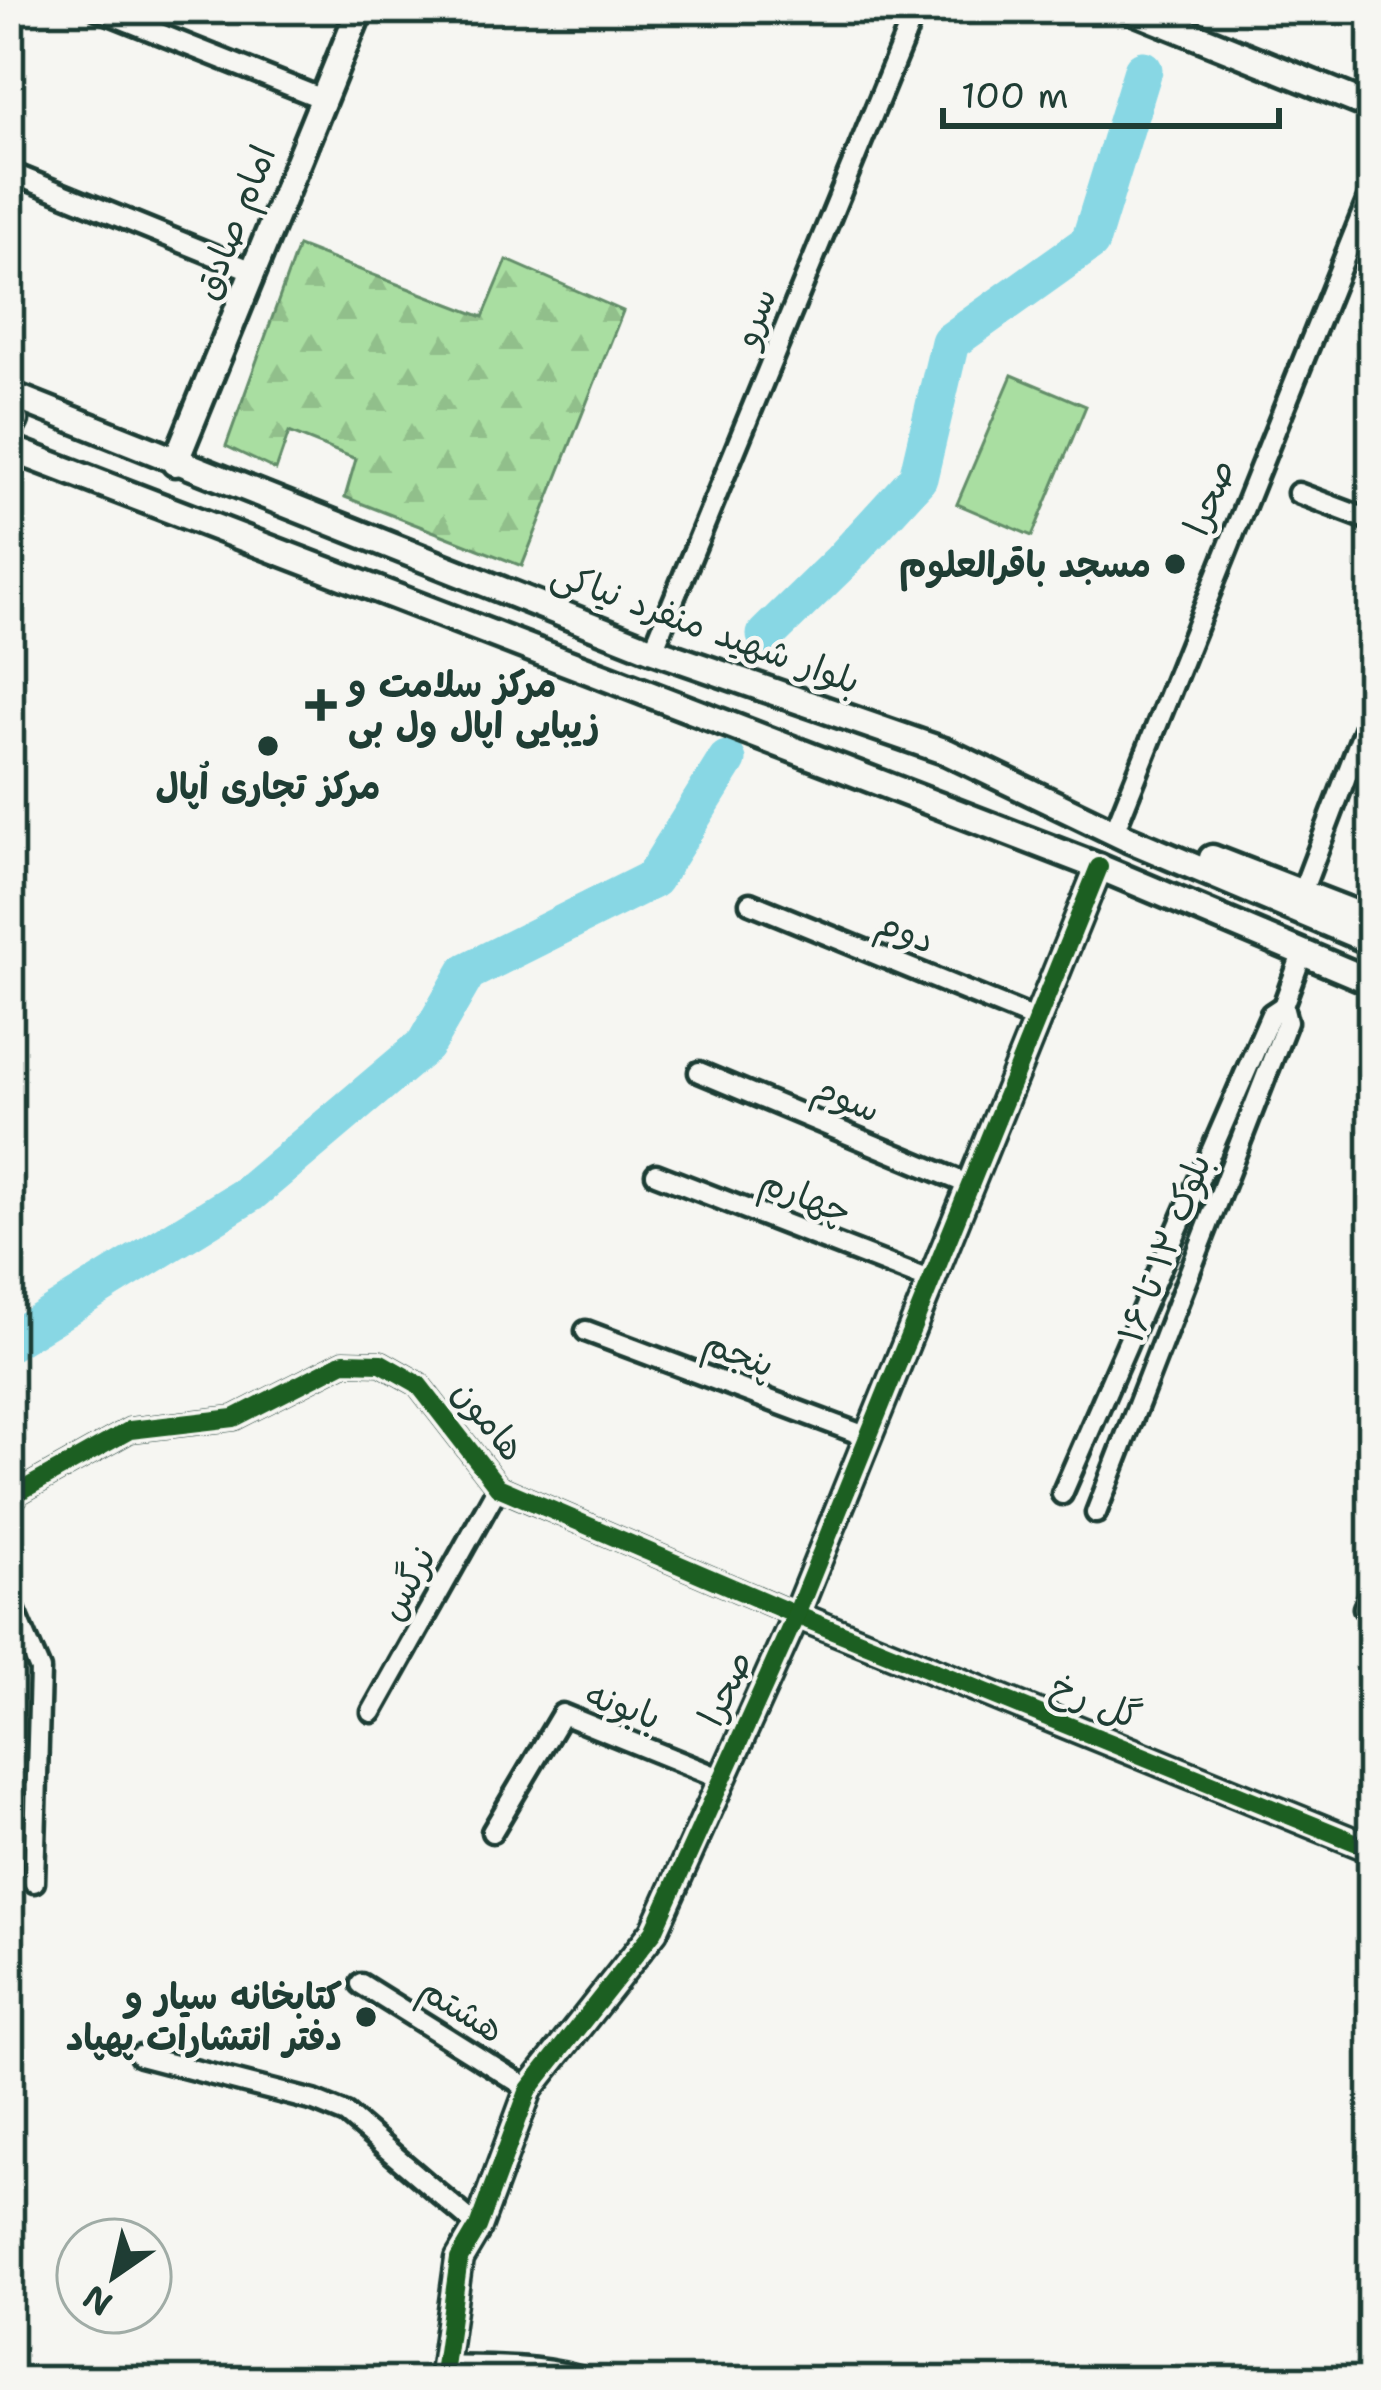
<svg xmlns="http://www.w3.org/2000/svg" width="1381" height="2390" viewBox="0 0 1381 2390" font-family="'Shantell Sans','Playpen Sans Arabic',sans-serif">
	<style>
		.green { fill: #a9dea1; stroke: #648e6a; stroke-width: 3 }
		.forest { fill: url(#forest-firs); stroke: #648e6a; stroke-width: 3 }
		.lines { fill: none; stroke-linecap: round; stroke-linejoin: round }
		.river { stroke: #88d7e4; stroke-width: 39 }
		.street-casing { stroke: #1f3d34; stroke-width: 27 }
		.secondary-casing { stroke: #1f3d34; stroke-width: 33 }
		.street { stroke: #f6f6f2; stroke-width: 18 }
		.secondary { stroke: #f6f6f2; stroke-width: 24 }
		.cycleway-casing { stroke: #f6f6f2; stroke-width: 26 }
		.cycleway { stroke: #1b5e20; stroke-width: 18 }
		.poi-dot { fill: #1f3d34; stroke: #f6f6f2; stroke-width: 4.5 }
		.labels { text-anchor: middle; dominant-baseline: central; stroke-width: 9; stroke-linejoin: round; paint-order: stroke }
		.street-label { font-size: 36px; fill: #1f3d34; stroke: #f6f6f2 }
		.poi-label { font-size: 36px; font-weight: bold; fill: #1f3d34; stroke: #f6f6f2; text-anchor: end }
	</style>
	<defs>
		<pattern id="forest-firs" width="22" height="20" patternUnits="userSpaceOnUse" patternTransform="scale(3)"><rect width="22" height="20" fill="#a9dea1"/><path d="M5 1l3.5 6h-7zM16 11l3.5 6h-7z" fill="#91bf8b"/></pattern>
	</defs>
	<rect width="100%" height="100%" fill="#f6f6f2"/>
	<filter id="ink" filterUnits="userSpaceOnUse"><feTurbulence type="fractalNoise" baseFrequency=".00833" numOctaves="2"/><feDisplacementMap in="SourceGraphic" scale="24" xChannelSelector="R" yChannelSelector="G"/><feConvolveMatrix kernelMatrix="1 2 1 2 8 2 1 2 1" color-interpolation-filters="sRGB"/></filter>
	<g filter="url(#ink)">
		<!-- green -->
		<polygon class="green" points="1012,375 1086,406 1032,536 957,504"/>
		<!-- forest -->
		<polygon class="forest" points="298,246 483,317 507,260 623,311 522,566 345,497 356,459 289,432 276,470 226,446"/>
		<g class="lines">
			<!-- river -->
			<g class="river">
				<polyline points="766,635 841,562 918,478 950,342 1090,242 1143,70"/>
				<polyline points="9,1342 250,1193 425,1045 467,972 653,879 727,760"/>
			</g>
			<!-- street casing -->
			<g class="street-casing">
				<g id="street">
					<polyline points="97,9 323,99"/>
					<polyline points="9,172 253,271"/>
					<polyline points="1298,493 1372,521"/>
					<polyline points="653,650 916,9"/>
					<polyline points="1114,832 1372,189"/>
					<polyline points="1302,892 1372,708"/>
					<polyline points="750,903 1037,1020"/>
					<polyline points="699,1072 970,1185"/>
					<polyline points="656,1174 931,1281"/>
					<polyline points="586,1331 868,1437"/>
					<polyline points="1062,1494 1271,1014 1283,1006"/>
					<polyline points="9,1506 19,1492 130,1430 234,1418 344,1362 381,1363 418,1384 498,1487 796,1615"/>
					<polyline points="1096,1513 1287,1022 1283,1006 1302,954"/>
					<polyline points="9,1597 40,1670 34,1882"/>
					<polyline points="1364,1608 1372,1590"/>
					<polyline points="372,1712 498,1487"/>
					<polyline points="492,1832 562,1714 720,1778"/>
					<polyline points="361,1984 529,2089"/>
					<polyline points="140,2056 314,2101 346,2114 478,2227"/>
					<path d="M446,2365C495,2367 545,2364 591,2381"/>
				</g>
			</g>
			<!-- secondary casing -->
			<g class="secondary-casing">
				<g id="secondary">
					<polyline points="1129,9 1372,107"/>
					<polyline points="9,394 653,650 947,752 1128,839 1372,942"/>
					<polyline points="9,403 15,420 9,431"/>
					<polyline points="9,448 1099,867 1372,982"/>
					<polyline points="175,463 360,9"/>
					<polyline points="1212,858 1372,920"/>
					<polyline points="796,1615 1372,1849"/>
					<polyline points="442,2381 459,2259 478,2227 529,2089 654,1931 796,1615 1099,867"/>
				</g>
			</g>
			<!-- street -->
			<use href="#street" class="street"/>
			<!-- secondary -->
			<use href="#secondary" class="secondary"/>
			<!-- cycleway casing -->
			<g class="cycleway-casing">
				<g id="cycleway">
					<polyline points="9,1506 19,1492 130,1430 234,1418 344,1362 381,1363 418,1384 498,1487 796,1615 1372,1849"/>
					<polyline points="442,2381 459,2259 478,2227 529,2089 654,1931 796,1615 1099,867"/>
				</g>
			</g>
			<!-- cycleway -->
			<use href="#cycleway" class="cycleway"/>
		</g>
	</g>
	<!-- markers -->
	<g class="poi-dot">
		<circle cx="1175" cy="564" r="12"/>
		<path d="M315 687h12v12h12v12h-12v12h-12v-12h-12v-12h12z"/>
		<circle cx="268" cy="746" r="12"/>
		<circle cx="366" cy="2017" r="12"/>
	</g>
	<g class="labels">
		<!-- street labels -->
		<g class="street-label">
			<text transform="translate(234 222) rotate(-68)">امام صادق</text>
			<text transform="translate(754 317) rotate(-68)">سرو</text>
			<text transform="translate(1209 497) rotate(-68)">صحرا</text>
			<text transform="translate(706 627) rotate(20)">بلوار شهید منفرد نیاکی</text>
			<text transform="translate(906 931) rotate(22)">دوم</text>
			<text transform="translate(847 1098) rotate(23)">سوم</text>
			<text transform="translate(806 1196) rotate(21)">چهارم</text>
			<text transform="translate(1164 1248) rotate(-69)">بلوک ۱۲ تا ۱۶</text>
			<text transform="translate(739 1353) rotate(21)">پنجم</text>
			<text transform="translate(489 1420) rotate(51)">هامون</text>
			<text transform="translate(407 1583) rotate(-61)">نرگس</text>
			<text transform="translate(725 1688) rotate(-65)">صحرا</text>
			<text transform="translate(1096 1701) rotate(22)">گل رخ</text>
			<text transform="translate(623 1705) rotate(20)">بابونه</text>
			<text transform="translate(462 2009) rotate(32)">هشتم</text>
		</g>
		<!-- poi labels -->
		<g class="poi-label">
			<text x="1151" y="564">مسجد باقرالعلوم</text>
			<text x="348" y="684" text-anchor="start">مرکز سلامت و<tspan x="348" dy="41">زیبایی اپال ول بی</tspan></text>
			<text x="268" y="786" text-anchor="middle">مرکز تجاری اُپال</text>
			<text x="342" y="1996">کتابخانه سیار و<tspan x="342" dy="41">دفتر انتشارات پهپاد</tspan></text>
		</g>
	</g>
	<!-- margin -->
	<rect width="1381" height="2390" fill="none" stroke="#f6f6f2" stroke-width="48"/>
	<rect x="24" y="24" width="1333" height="2342" fill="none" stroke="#1f3d34" stroke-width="4.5" filter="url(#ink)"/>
	<!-- north arrow -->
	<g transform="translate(114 2276) rotate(214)"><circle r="57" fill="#f6f6f2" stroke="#a0aca6" stroke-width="3"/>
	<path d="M0-9L21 45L0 30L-21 45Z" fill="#1f3d34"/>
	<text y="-18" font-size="33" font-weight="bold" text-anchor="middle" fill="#1f3d34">N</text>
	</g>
	<!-- scale -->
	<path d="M943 108v18h336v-18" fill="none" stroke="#1f3d34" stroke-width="6"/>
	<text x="961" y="108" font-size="36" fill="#1f3d34" stroke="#f6f6f2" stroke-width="9" paint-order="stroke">100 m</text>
</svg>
